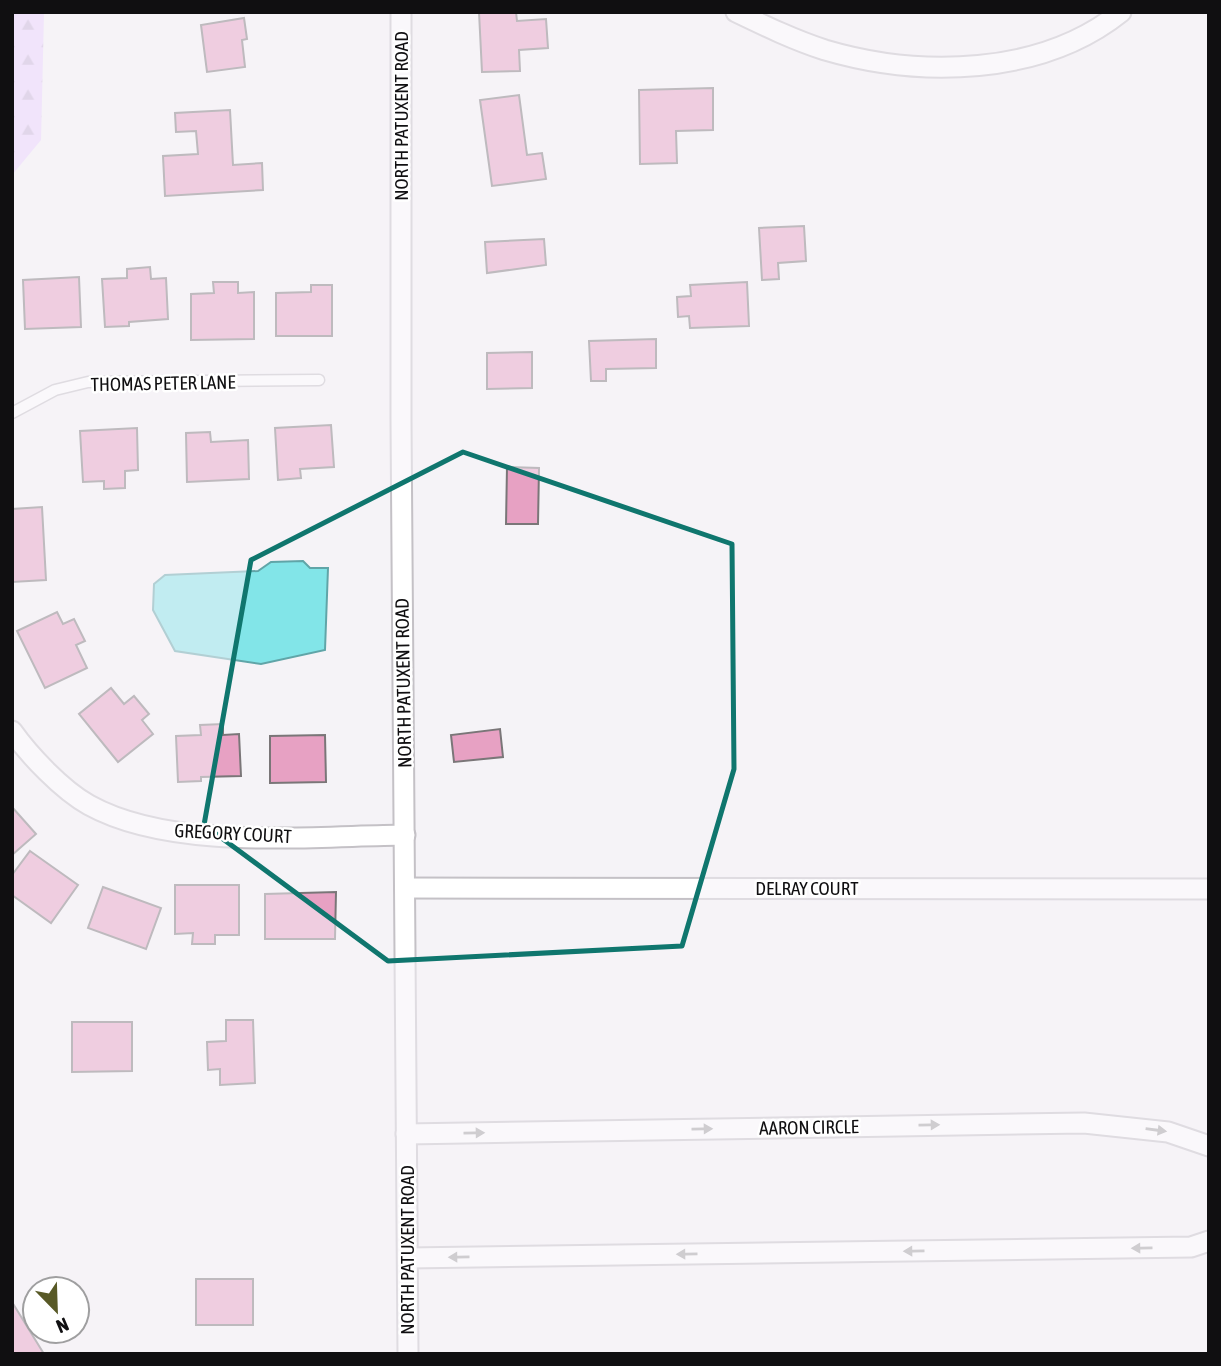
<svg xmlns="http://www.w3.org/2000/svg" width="1221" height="1366" viewBox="0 0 1221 1366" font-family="'Asap Condensed',sans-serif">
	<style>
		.forest { fill: url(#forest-firs) }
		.water { fill: #82e5e8; stroke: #60a5a8; stroke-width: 2 }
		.building { fill: #e7a1c3; stroke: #7a7678; stroke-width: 2 }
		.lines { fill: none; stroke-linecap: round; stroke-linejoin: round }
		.service-casing { stroke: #c4c1c6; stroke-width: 13 }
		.minor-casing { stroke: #c4c1c6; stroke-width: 23 }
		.service { stroke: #fff; stroke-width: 10 }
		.minor { stroke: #fff; stroke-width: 19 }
		.oneway { fill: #9f9fa0 }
		.marked { fill: none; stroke: #0f766e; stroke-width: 5; stroke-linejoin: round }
		.labels { text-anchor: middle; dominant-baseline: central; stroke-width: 5; stroke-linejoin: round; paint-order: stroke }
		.street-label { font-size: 19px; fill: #100f11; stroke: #fff }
	</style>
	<defs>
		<pattern id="forest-firs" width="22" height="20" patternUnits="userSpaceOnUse" patternTransform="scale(1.75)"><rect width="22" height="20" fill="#ead3fe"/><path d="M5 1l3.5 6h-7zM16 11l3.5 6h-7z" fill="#c8b4d9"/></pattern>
	</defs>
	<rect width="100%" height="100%" fill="#f5f3f7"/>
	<!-- forest -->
	<polygon class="forest" points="12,12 44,12 41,140 12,175"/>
	<!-- water -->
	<polygon class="water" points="303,561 310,568 328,568 325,650 261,664 175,651 153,610 154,584 165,575 258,571 271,562"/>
	<!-- building -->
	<g class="building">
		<polygon points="479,12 516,12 517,21 546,19 548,48 519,50 520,71 482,72"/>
		<polygon points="244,18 247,39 242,40 245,67 207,72 201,25"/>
		<polygon points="713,88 713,130 676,131 677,163 640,164 639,90"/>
		<polygon points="519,95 527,155 542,153 546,179 492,186 480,100"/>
		<polygon points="230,110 233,165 262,163 263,190 165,196 163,156 198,154 196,131 176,132 175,113"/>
		<polygon points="804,226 806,261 778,263 779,279 762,280 759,228"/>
		<polygon points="544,239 546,265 487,273 485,242"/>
		<polygon points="150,267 151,279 166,278 168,319 129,322 129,326 105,327 102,279 127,278 127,269"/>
		<polygon points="79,277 81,327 25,329 23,280"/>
		<polygon points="213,282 238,282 238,293 254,292 254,339 191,340 191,294 214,293"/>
		<polygon points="747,282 749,326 690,328 689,316 678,317 677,297 691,296 690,285"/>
		<polygon points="311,285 332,285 332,336 276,336 276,293 311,292"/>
		<polygon points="656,339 656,368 606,369 606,381 591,381 589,341"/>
		<polygon points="532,352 532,388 487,389 487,353"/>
		<polygon points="331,425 334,467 300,469 301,478 278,480 275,428"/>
		<polygon points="137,428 138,470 125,471 125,488 104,489 104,481 83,482 80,431"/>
		<polygon points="210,432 211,442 248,440 249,479 187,482 186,433"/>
		<polygon points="507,467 539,468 538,524 506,524"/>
		<polygon points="42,507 46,580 12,582 12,509"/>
		<polygon points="57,612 63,624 74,619 85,641 76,645 87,668 45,688 17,631"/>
		<polygon points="111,688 124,704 134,696 149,714 142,720 153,734 118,762 79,714"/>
		<polygon points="223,724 223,735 239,734 241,776 201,777 201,781 178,782 176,736 201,735 200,725"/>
		<polygon points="500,729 503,757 454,762 451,735"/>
		<polygon points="325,735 326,782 270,783 270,736"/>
		<polygon points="12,807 36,834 12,855"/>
		<polygon points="30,851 78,885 51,923 12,895 12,875"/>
		<polygon points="175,885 239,885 239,935 215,935 215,944 192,944 193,933 175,934"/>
		<polygon points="103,887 161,908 146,949 88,928"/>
		<polygon points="336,892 335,939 265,939 265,894"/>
		<polygon points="226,1020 253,1020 255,1083 220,1085 220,1069 208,1070 207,1042 226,1041"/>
		<polygon points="72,1022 132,1022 132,1071 72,1072"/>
		<rect x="196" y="1279" width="57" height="46"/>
		<polygon points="12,1302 44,1354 12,1354"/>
	</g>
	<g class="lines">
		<!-- service casing -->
		<g class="service-casing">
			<polyline id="service" points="12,413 55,390 88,382 319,380"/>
		</g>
		<!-- minor casing -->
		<g class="minor-casing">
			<g id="minor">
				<polyline points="401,12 401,419 408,1354"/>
				<path d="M736,12C765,26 794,40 825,50C920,78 1041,76 1121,12"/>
				<path d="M12,731C29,755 62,790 89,805C172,851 311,836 405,835"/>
				<polyline points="405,888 1209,889"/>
				<polyline points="406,1134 1084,1123 1168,1132 1209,1146"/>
				<polyline points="408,1258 1191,1247 1209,1241"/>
			</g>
		</g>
		<!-- service -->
		<use href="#service" class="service"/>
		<!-- minor -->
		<use href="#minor" class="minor"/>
	</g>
	<!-- one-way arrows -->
	<defs><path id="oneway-solid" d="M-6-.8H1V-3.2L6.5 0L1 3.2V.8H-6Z" transform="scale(1.75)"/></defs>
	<g class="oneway">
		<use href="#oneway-solid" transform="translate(929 1125) rotate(-1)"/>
		<use href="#oneway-solid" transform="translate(702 1129) rotate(-1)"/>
		<use href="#oneway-solid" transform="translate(1156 1130) rotate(8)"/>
		<use href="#oneway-solid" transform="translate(474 1133) rotate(-1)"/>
		<use href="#oneway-solid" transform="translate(1142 1248) rotate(179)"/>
		<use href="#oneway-solid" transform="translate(914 1251) rotate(179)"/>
		<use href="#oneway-solid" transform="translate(687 1254) rotate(179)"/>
		<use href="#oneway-solid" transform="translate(459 1257) rotate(179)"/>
	</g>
	<!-- marked area -->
	<path d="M0 0H1221V1366H0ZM463,452L732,544L734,769L682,946L388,961L204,825L251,560Z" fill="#f5f3f7" fill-opacity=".55" fill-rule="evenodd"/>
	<path class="marked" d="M463,452L732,544L734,769L682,946L388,961L204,825L251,560Z"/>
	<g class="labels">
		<!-- street labels -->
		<g class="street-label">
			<text transform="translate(401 116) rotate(-90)">NORTH PATUXENT ROAD</text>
			<text transform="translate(163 383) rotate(-1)">THOMAS PETER LANE</text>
			<text transform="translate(403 683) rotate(-91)">NORTH PATUXENT ROAD</text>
			<text transform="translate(233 833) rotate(3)">GREGORY COURT</text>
			<text x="807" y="888">DELRAY COURT</text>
			<text transform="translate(809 1127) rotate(-1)">AARON CIRCLE</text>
			<text transform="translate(407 1250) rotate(-90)">NORTH PATUXENT ROAD</text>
		</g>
	</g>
	<!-- border -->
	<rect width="1221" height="1366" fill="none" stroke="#100f11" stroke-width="28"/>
	<!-- north arrow -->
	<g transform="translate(56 1310) rotate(157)"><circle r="33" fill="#ffffff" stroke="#9f9fa0" stroke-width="2"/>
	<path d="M0-5L12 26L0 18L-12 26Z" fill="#585926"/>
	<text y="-10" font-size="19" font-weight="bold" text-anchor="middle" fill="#100f11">N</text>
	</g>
</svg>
